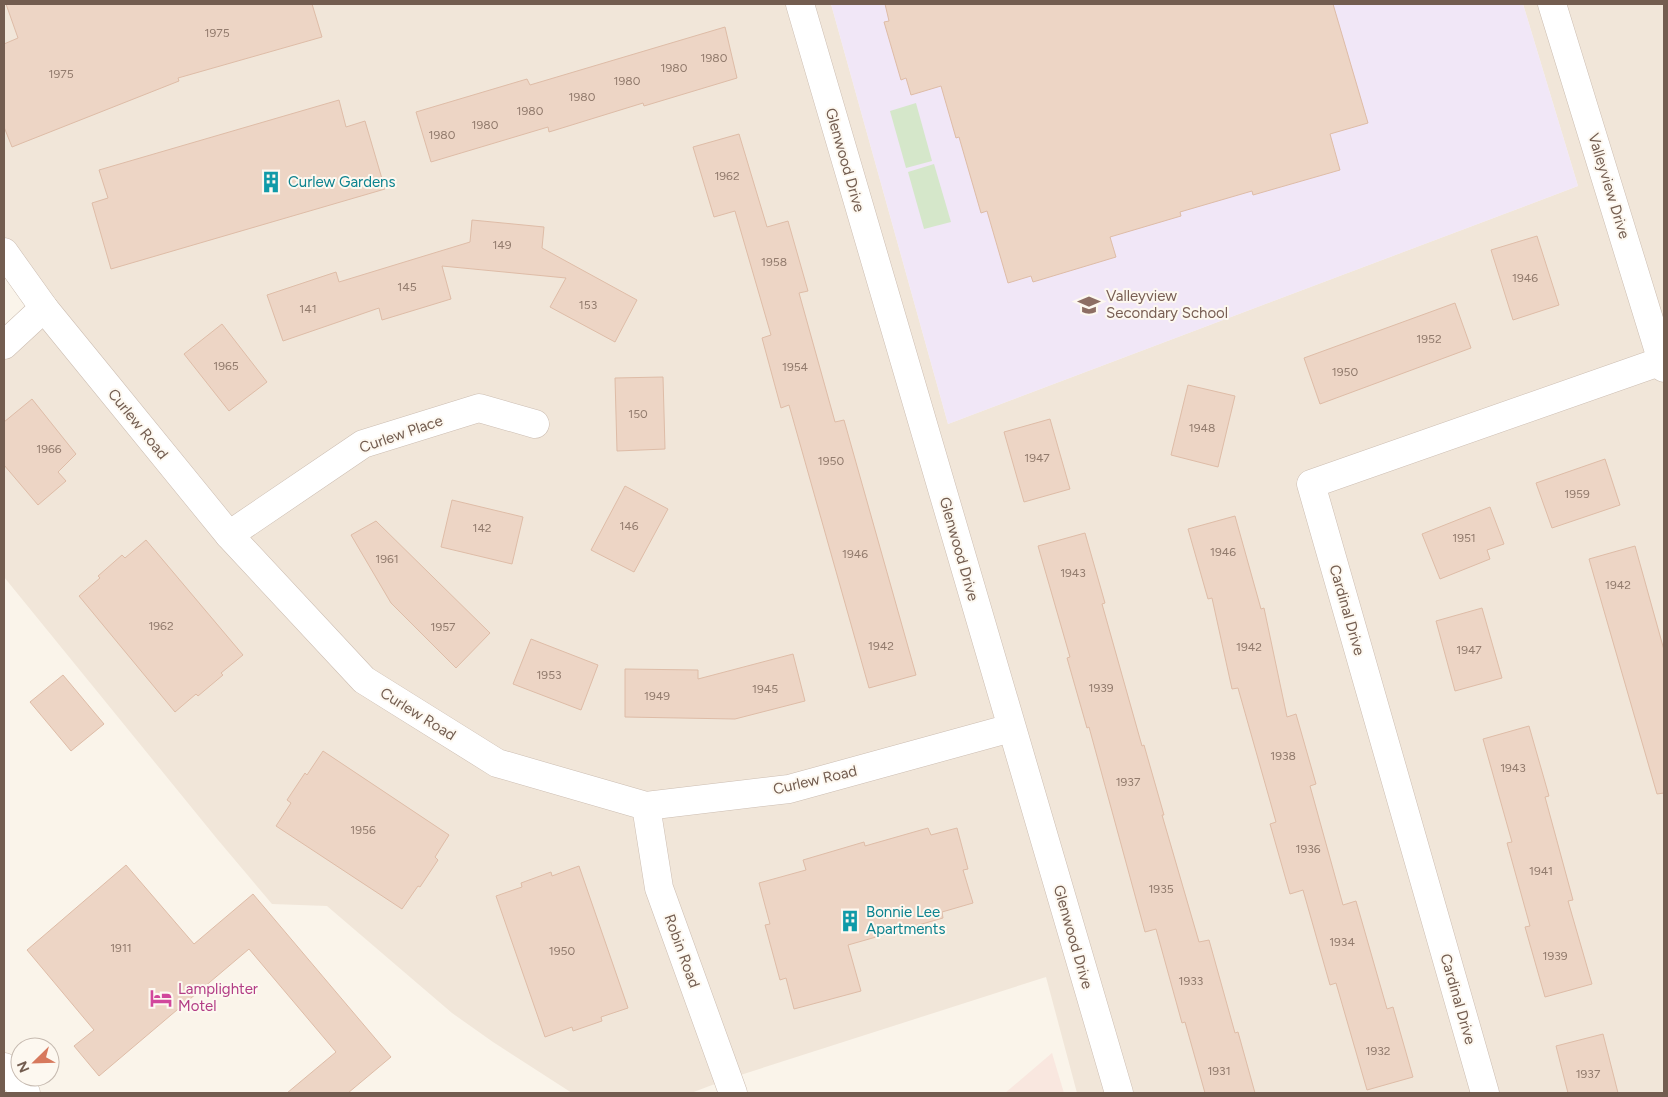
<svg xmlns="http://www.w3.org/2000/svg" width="1668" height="1097" viewBox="0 0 1668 1097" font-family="Figtree,sans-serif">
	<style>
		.residential { fill: #f1e6d9 }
		.commercial { fill: #f9e7df }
		.education { fill: #f1e7f7 }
		.green { fill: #d5e7ca }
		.building { fill: #edd5c5; stroke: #debca7 }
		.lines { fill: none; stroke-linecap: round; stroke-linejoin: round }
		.minor-casing { stroke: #ccbdb1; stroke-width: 29 }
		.minor { stroke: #fff; stroke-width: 28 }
		.labels { text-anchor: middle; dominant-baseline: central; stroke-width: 4; stroke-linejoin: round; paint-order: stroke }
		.number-label { font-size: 12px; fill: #927b6d }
		.street-label { font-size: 15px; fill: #735d50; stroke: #fdf8f0 }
		.culture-label { font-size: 15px; fill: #0d838f; stroke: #fdf8f0; text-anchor: start }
		.education-label { font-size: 15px; fill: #785e54; stroke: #fdf8f0; text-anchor: start }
		.hotel-label { font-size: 15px; fill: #b23c85; stroke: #fdf8f0; text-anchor: start }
	</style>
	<rect width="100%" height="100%" fill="#faf4ea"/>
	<!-- residential -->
	<polygon class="residential" points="4,4 831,4 948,424 1578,186 1523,4 1664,4 1664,1093 1077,1093 1046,977 728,1079 691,1093 572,1093 493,1042 452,1013 327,906 272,904 218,840 4,577 4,356 44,308 4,252"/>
	<!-- commercial -->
	<polygon class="commercial" points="1052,1053 1064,1093 1005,1093"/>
	<!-- education -->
	<polygon class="education" points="831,4 1523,4 1578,186 948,424"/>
	<!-- green -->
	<g class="green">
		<polygon points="916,103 932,161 906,168 890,111"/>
		<polygon points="934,164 951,222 924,229 908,172"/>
	</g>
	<!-- building -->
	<g class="building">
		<polygon points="6,4 312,4 322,37 178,78 179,81 12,147 4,127 4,44 18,38"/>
		<polygon points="885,4 1333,4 1368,123 1330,134 1340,170 1253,195 1252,191 1180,212 1181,216 1110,237 1116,257 1033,282 1031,276 1008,283 987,211 981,213 959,137 956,138 941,86 911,95 906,78 901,80 884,22 889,21"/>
		<polygon points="725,27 737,78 644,106 643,103 549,132 548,127 431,162 416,112 527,79 530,85"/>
		<polygon points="339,100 346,127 365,121 385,189 111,269 92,203 108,198 99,170"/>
		<polygon points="739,134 767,227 788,221 808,291 799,293 835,422 844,420 916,675 869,688 789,405 781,408 762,338 771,335 735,211 714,217 693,147"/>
		<polygon points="472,220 544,227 542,248 637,300 615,342 550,307 566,278 442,266 451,299 382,320 379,308 283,341 267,295 336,272 339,282 470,242"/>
		<polygon points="1537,236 1559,305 1513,320 1491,250"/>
		<polygon points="1455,303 1471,348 1320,404 1304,358"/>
		<polygon points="222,324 267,382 229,411 184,354"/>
		<polygon points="663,377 665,449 617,451 615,378"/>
		<polygon points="1188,385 1235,396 1218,467 1171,455"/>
		<polygon points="32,399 76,454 58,472 66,481 38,505 4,465 4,422"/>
		<polygon points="1050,419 1070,489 1024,502 1004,432"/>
		<polygon points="1605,459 1620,505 1552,528 1536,483"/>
		<polygon points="625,486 668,509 634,572 591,550"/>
		<polygon points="452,500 523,517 512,564 441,547"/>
		<polygon points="1490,507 1504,544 1487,550 1490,559 1440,579 1422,534"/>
		<polygon points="1235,516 1261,609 1264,608 1287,717 1296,714 1316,784 1310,786 1343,905 1356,901 1387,1009 1393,1007 1413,1077 1367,1090 1336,983 1330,985 1303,890 1290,894 1270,824 1276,822 1238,688 1232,689 1212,598 1208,599 1188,529"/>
		<polygon points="376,521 490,633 456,668 391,603 351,535"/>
		<polygon points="1085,533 1105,603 1102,604 1142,746 1144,745 1164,815 1162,815 1199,942 1209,940 1235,1033 1238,1032 1255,1093 1205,1093 1185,1022 1182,1023 1156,929 1145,932 1089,727 1087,728 1067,658 1070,657 1038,546"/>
		<polygon points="146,540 243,655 221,673 223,675 198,696 196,694 175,712 79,596 100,578 98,576 122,555 125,558"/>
		<polygon points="1635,546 1664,650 1664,793 1657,794 1589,559"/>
		<polygon points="1482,608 1502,678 1455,691 1436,621"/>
		<polygon points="531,639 598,665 581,710 513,684"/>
		<polygon points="793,654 805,701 735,719 625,717 625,669 698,670 698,679"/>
		<polygon points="63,675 104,724 71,751 30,702"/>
		<polygon points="1529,726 1549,796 1545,797 1573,900 1568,901 1592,984 1545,997 1525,927 1530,926 1507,843 1512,842 1483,739"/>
		<polygon points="323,751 449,835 435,857 438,860 420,887 418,886 402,909 276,826 291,803 287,800 305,773 307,775"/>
		<polygon points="928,828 931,835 957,828 968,869 963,870 973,903 942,912 943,918 848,945 861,991 794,1009 786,978 780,980 765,925 770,924 759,883 806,870 803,860 864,842 865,846"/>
		<polygon points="126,865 194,944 253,894 391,1057 348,1093 287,1093 336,1052 249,949 99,1076 74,1046 94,1030 27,950"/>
		<polygon points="579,866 628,1008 601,1017 602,1021 573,1031 572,1027 545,1037 496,896 522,887 521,883 551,872 552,876"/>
		<polygon points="1603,1034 1618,1093 1568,1093 1556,1046"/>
	</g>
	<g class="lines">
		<!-- minor casing -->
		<g class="minor-casing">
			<g id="minor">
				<polyline points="800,4 1119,1093"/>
				<polyline points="1552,4 1664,368"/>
				<polyline points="4,252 44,308 229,535 364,680 497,763 646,806 789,789 1011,728"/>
				<polyline points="4,345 44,308"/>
				<polyline points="229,535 363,444 479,408 535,424"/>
				<polyline points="646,806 659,888 733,1093"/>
				<polyline points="4,1067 26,1093"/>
				<polyline points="1485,1093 1311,484 1662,361"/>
			</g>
		</g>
		<!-- minor -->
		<use href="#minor" class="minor"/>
	</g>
	<!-- icons -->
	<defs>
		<g id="building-bare" transform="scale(1.725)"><path d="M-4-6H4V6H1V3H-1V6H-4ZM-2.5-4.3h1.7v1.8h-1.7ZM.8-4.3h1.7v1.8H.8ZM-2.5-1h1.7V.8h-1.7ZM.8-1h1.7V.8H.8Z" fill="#0f9aa8" stroke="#fdf8f0" stroke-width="2.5" paint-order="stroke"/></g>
		<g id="school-bare" transform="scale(1.725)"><path d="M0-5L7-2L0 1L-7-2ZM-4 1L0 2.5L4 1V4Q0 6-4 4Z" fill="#8d6e63" stroke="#fdf8f0" stroke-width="2.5" paint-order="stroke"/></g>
		<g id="hotel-bare" transform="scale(1.725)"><path d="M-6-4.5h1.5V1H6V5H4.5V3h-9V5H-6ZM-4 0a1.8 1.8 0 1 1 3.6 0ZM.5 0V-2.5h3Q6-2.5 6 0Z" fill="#d1479c" stroke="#fdf8f0" stroke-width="2.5" paint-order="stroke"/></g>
	</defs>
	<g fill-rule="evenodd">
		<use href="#building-bare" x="271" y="182"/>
		<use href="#school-bare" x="1089" y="305"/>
		<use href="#building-bare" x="850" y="921"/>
		<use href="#hotel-bare" x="161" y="998"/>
	</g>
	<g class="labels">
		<!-- number labels -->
		<g class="number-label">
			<text x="217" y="33">1975</text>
			<text x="714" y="58">1980</text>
			<text x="674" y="68">1980</text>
			<text x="61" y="74">1975</text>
			<text x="627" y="81">1980</text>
			<text x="582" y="97">1980</text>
			<text x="530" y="111">1980</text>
			<text x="485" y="125">1980</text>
			<text x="442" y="135">1980</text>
			<text x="727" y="176">1962</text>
			<text x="502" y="245">149</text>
			<text x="774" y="262">1958</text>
			<text x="1525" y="278">1946</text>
			<text x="407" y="287">145</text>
			<text x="588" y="305">153</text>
			<text x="308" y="309">141</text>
			<text x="1429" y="339">1952</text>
			<text x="226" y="366">1965</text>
			<text x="795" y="367">1954</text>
			<text x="1345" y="372">1950</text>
			<text x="638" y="414">150</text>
			<text x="1202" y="428">1948</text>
			<text x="49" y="449">1966</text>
			<text x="1037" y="458">1947</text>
			<text x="831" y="461">1950</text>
			<text x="1577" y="494">1959</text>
			<text x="629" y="526">146</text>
			<text x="482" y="528">142</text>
			<text x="1464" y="538">1951</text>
			<text x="1223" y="552">1946</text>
			<text x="855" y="554">1946</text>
			<text x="387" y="559">1961</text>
			<text x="1073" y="573">1943</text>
			<text x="1618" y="585">1942</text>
			<text x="161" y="626">1962</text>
			<text x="443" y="627">1957</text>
			<text x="881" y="646">1942</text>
			<text x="1249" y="647">1942</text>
			<text x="1469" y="650">1947</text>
			<text x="549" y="675">1953</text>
			<text x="1101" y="688">1939</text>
			<text x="765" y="689">1945</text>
			<text x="657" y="696">1949</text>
			<text x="1283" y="756">1938</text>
			<text x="1513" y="768">1943</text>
			<text x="1128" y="782">1937</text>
			<text x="363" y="830">1956</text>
			<text x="1308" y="849">1936</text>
			<text x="1541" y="871">1941</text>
			<text x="1161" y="889">1935</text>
			<text x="1342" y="942">1934</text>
			<text x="121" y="948">1911</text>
			<text x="562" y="951">1950</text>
			<text x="1555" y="956">1939</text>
			<text x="1191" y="981">1933</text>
			<text x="1378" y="1051">1932</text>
			<text x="1219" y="1071">1931</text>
			<text x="1588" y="1074">1937</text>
		</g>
		<!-- street labels -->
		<g class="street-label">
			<text transform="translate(845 160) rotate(74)">Glenwood Drive</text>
			<text transform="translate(1609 186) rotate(73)">Valleyview Drive</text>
			<text transform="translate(138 424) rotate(51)">Curlew Road</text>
			<text transform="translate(401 434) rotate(-19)">Curlew Place</text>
			<text transform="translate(959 549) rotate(74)">Glenwood Drive</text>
			<text transform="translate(1347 610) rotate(74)">Cardinal Drive</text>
			<text transform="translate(418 714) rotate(32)">Curlew Road</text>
			<text transform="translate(815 780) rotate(-13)">Curlew Road</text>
			<text transform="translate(1073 937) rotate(74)">Glenwood Drive</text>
			<text transform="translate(682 951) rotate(70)">Robin Road</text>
			<text transform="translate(1458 999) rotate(74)">Cardinal Drive</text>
		</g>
		<!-- culture labels -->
		<g class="culture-label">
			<text x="288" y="182">Curlew Gardens</text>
			<text x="866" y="912">Bonnie Lee<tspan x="866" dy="17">Apartments</tspan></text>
		</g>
		<!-- education labels -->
		<g class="education-label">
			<text x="1106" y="296">Valleyview<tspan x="1106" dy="17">Secondary School</tspan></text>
		</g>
		<!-- hotel labels -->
		<g class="hotel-label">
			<text x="178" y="989">Lamplighter<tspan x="178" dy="17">Motel</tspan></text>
		</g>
	</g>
	<!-- border -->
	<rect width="1668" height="1097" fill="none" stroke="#735d50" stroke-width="10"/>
	<!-- north arrow -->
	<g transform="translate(35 1062) rotate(247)"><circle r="24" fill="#fdf8f0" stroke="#c6bab0"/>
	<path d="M0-4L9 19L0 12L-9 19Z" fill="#d7795d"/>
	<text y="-8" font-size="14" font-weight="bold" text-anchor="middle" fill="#735d50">N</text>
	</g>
</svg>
